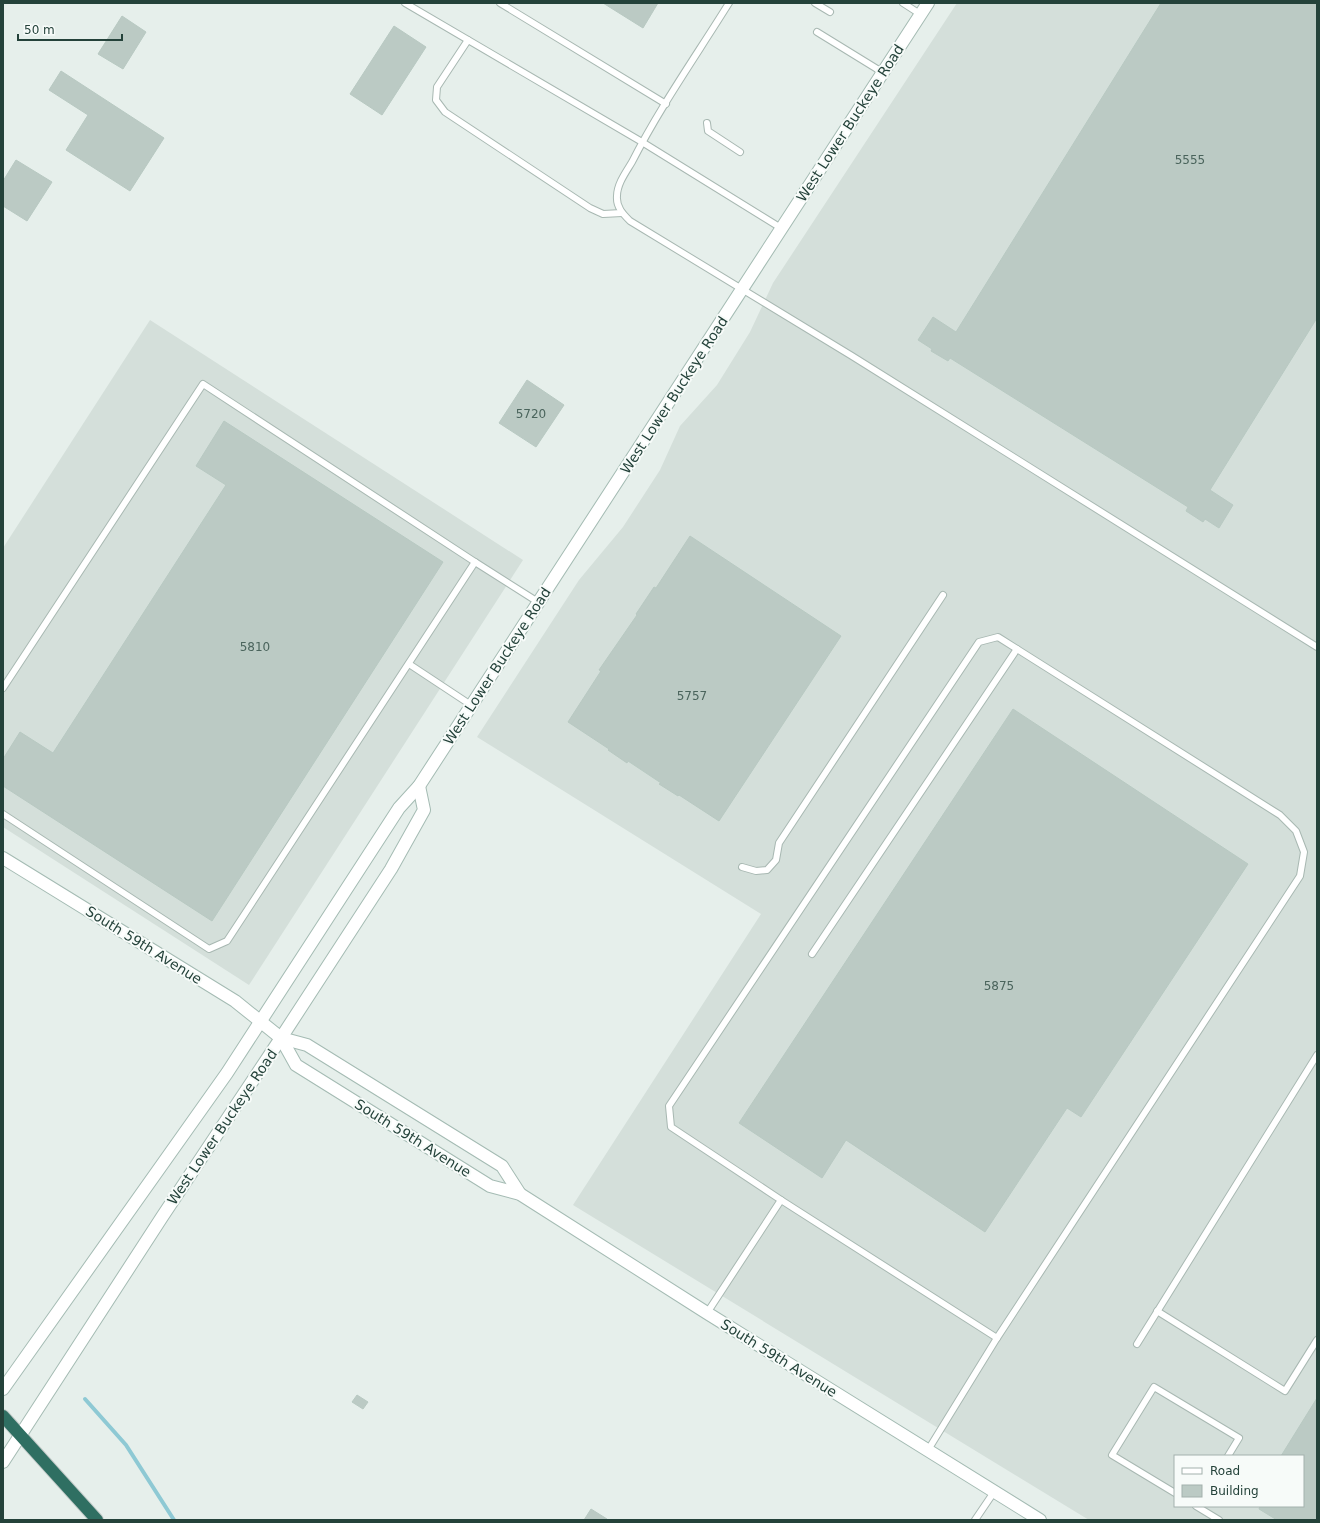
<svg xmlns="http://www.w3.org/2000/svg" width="1320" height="1523" viewBox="0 0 1320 1523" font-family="'DejaVu Sans',sans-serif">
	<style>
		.built { fill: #d4dfda; fill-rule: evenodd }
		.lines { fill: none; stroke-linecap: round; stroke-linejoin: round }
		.stream { stroke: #8ec9d4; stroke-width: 4 }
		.building { fill: #bbcac4; stroke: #b8c9c2 }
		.lane-casing { stroke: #a8b8b2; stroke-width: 8 }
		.secondary-casing { stroke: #a4bbb3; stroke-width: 14 }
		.highway-casing { stroke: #c2cac8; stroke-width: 14 }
		.lane { stroke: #fff; stroke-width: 6 }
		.secondary { stroke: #fff; stroke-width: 12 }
		.highway { stroke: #2f6f62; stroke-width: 12 }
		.labels { text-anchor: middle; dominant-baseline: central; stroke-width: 4; stroke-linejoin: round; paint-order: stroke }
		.number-label { font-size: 12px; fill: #4a645c }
		.street-label { font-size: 14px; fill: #24423a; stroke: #f7fbf9 }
	</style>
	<rect width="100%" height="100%" fill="#e6efeb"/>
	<!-- built -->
	<g class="built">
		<path d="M957,3H1317V1520H1089L573,1205L761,914L477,737L579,580L623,527L660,470L680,426L717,385L750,332L773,283ZM1175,1456H1303V1506H1175Z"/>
		<polygon points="150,320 523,560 249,985 3,827 3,548"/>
	</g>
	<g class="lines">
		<!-- stream -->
		<polyline class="stream" points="85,1399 126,1445 174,1520"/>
	</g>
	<!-- building -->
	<g class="building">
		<polygon points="603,3 658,3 643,28"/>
		<polygon points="1161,3 1317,3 1317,318 1210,490 1233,505 1219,528 1205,519 1203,522 1186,511 1188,507 950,358 948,361 931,351 932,349 918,340 933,317 956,332"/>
		<polygon points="122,16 146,32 123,69 98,54"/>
		<polygon points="394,26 426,47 382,115 350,94"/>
		<polygon points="61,71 164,138 130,191 66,150 88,115 49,90"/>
		<polygon points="16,160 52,182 27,221 3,206 3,181"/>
		<polygon points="527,380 564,405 536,447 499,423"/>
		<polygon points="224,421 443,562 212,921 3,786 3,759 20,732 53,753 226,485 196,466"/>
		<polygon points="690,536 841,636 719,821 679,795 678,796 659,784 661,783 628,761 627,763 608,750 609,749 568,722 601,671 599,670 637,615 636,614 654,587 656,588"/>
		<polygon points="1013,709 1248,864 1081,1117 1067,1108 985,1232 846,1140 822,1178 739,1123"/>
		<polygon points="357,1395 368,1402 363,1409 352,1402"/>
		<polygon points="1317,1398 1317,1520 1277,1520 1259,1509 1260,1506 1303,1506 1303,1456 1281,1456"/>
		<polygon points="591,1509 607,1519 606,1520 584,1520"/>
	</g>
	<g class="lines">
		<!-- lane casing -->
		<g class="lane-casing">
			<g id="lane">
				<polyline points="405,3 642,142 781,228"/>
				<polyline points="500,3 666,104"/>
				<path d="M729,3C696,56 660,107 632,162C626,172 617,184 617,196C616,207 623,214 630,221L852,356L1317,647"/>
				<polyline points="815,3 830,12"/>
				<polyline points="903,3 920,14"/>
				<polyline points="817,32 882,72"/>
				<polyline points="468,40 437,87 436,100 445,112 590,208 603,214 622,213"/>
				<polyline points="707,123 708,131 740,152"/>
				<polyline points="409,664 471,705"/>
				<polyline points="3,688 203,384 475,562"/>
				<polyline points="3,814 209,949 227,941 475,562 538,602"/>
				<polyline points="742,867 756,871 767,870 776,860 779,843 943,595"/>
				<polyline points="812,954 1017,649"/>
				<polyline points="781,1200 671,1127 669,1106 979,642 998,637 1280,815 1296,831 1304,852 1300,876 997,1338"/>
				<polyline points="1157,1311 1285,1391 1317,1340"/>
				<polyline points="707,1313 781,1200 997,1338 928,1450"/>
				<polyline points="1137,1344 1317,1055"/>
				<polyline points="1175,1493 1112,1455 1154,1387 1239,1438 1228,1456"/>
				<polyline points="1196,1506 1219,1520"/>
				<polyline points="975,1520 994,1492"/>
			</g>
		</g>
		<!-- secondary casing -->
		<g class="secondary-casing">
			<g id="secondary">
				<polyline points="3,858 235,1001 281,1038 307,1045 502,1166 520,1194"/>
				<polyline points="281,1038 296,1065 490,1186 520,1194 707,1313 1040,1520"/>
				<polyline points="3,1389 227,1073 399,808 419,786 928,3"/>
				<polyline points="3,1462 162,1217 281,1038 391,869 424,810 419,786"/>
			</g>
		</g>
		<!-- highway casing -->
		<g class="highway-casing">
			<polyline id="highway" points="3,1416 97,1520"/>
		</g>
		<!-- lane -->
		<use href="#lane" class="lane"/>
		<!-- secondary -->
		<use href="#secondary" class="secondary"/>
		<!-- highway -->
		<use href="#highway" class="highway"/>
	</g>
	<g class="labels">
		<!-- number labels -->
		<g class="number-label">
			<text x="1190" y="160">5555</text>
			<text x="531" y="414">5720</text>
			<text x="255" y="647">5810</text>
			<text x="692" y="696">5757</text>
			<text x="999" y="986">5875</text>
		</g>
		<!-- street labels -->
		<g class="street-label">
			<text transform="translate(850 123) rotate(-57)">West Lower Buckeye Road</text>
			<text transform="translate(674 395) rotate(-57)">West Lower Buckeye Road</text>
			<text transform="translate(497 666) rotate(-57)">West Lower Buckeye Road</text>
			<text transform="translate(144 945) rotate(32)">South 59th Avenue</text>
			<text transform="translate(222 1127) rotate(-56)">West Lower Buckeye Road</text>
			<text transform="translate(413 1138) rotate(32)">South 59th Avenue</text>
			<text transform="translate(779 1358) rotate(32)">South 59th Avenue</text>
		</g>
	</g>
	<!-- border -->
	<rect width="1320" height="1523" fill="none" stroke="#24423a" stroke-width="8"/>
	<!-- legend -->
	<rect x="1174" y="1455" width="130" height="52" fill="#f7fbf9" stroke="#a3b1ad"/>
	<rect x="1182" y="1468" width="20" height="6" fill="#ffffff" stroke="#a3b1ad"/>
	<text x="1210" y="1475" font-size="12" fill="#24423a">Road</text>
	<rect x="1182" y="1485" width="20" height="12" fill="#bbcac4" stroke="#a3b1ad"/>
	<text x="1210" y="1495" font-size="12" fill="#24423a">Building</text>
	<!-- scale -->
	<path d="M18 34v6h104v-6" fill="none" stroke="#24423a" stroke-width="2"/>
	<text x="24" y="34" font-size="12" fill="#24423a" stroke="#f7fbf9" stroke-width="3" paint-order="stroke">50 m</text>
</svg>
